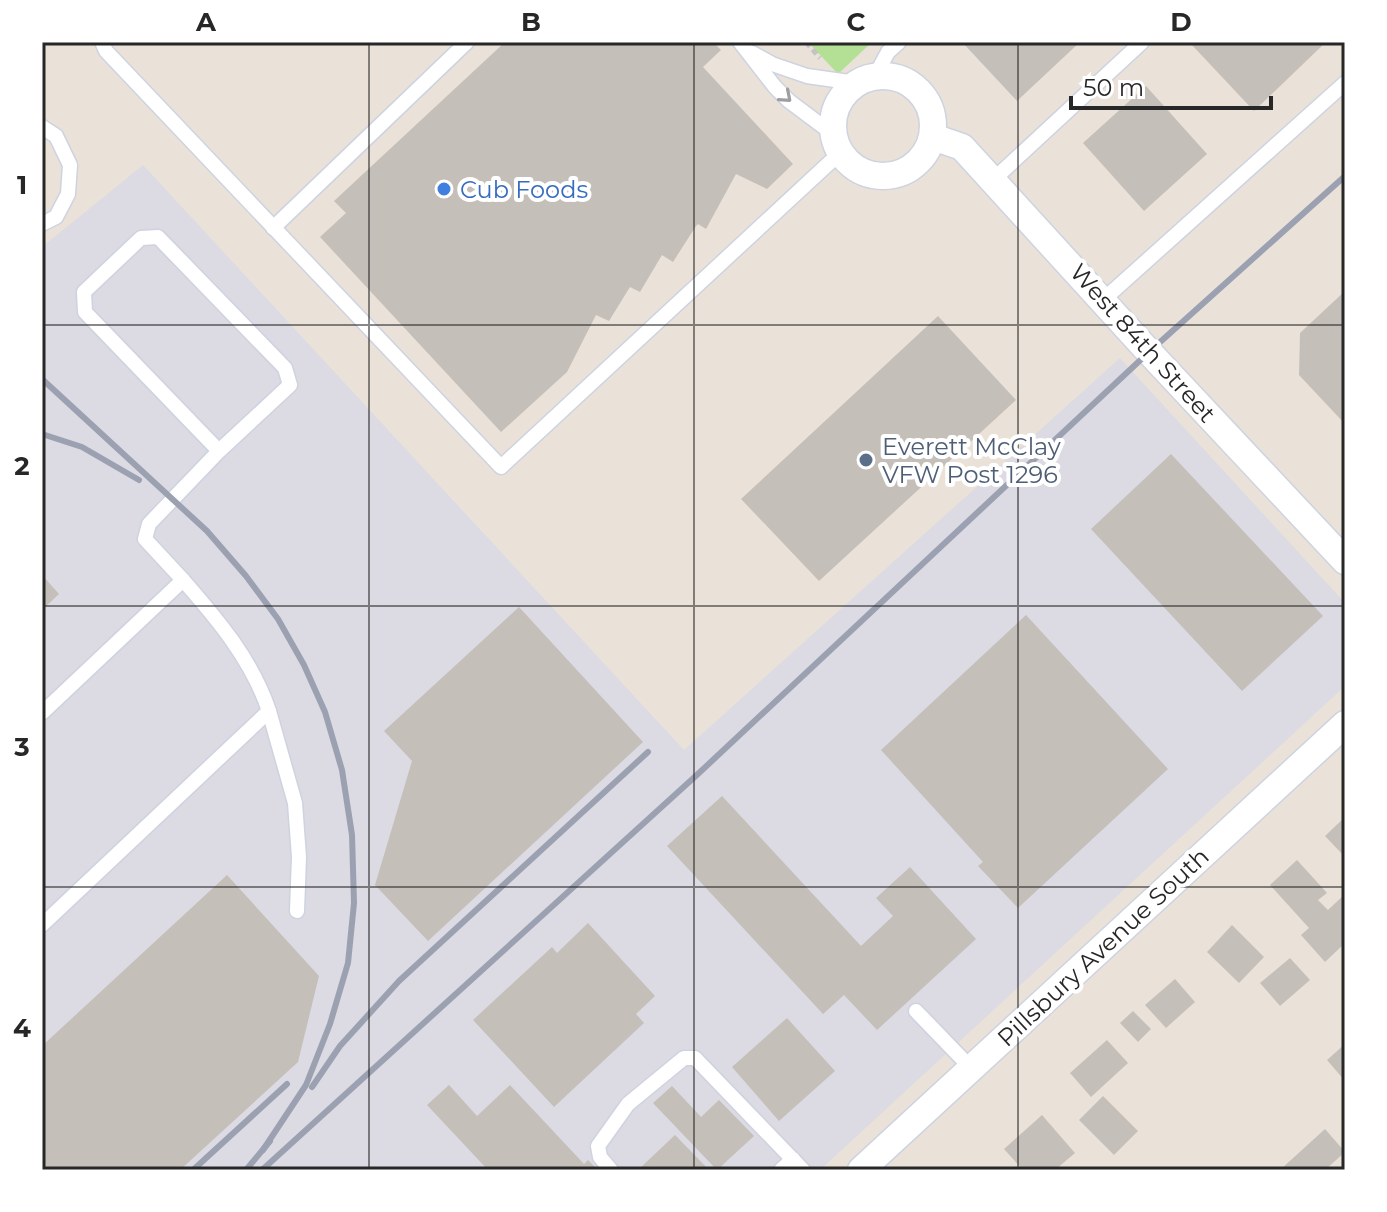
<svg xmlns="http://www.w3.org/2000/svg" width="1387" height="1212" viewBox="0 0 1387 1212" font-family="Montserrat,sans-serif">
	<style>
		.industrial { fill: #dcdae2 }
		.green { fill: #b4e096 }
		.building { fill: #c5bfb9 }
		.lines { fill: none; stroke-linecap: round; stroke-linejoin: round }
		.lane-casing { stroke: #ced3e0; stroke-width: 17 }
		.street-casing { stroke: #ced3e0; stroke-width: 29 }
		.path { stroke: #c3c3c3; stroke-width: 5; stroke-dasharray: 6 4; stroke-linecap: butt }
		.lane { stroke: #fff; stroke-width: 14 }
		.street { stroke: #fff; stroke-width: 26 }
		.rail { stroke: #9ca1b2; stroke-width: 6 }
		.oneway { stroke: #9e9e9e }
		.grid { fill: none; stroke: #272727; stroke-width: 2; stroke-opacity: 0.55 }
		.shop-dot { fill: #3f7fe0; stroke: #fff; stroke-width: 3 }
		.service-dot { fill: #5c6f8a; stroke: #fff; stroke-width: 3 }
		.labels { text-anchor: middle; dominant-baseline: central; stroke-width: 8; stroke-linejoin: round; paint-order: stroke }
		.shop-label { font-size: 24px; fill: #366cbe; stroke: #fff; text-anchor: start }
		.street-label { font-size: 24px; fill: #272727; stroke: #fff }
		.service-label { font-size: 24px; fill: #4e5e75; stroke: #fff; text-anchor: start }
		.neatline { fill: none; stroke: #272727; stroke-width: 3 }
		.grid-label { font-size: 26px; text-anchor: middle; font-weight: bold; fill: #272727 }
	</style>
	<rect width="100%" height="100%" fill="#eae2d9"/>
	<!-- industrial -->
	<polygon class="industrial" points="143,165 684,750 1120,358 1345,603 1345,686 820,1170 42,1170 42,247"/>
	<!-- green -->
	<polygon class="green" points="808,42 872,42 838,74"/>
	<!-- building -->
	<g class="building">
		<polygon points="505,42 713,42 721,50 703,67 793,164 767,189 736,174 706,229 698,224 696,226 673,262 662,255 640,292 630,287 609,321 596,315 567,372 501,432 320,237 346,213 334,201"/>
		<polygon points="962,42 1080,42 1017,101"/>
		<polygon points="1193,42 1326,42 1254,111 1191,44"/>
		<polygon points="1146,86 1207,154 1144,211 1083,143"/>
		<polygon points="1345,291 1345,424 1299,375 1300,333"/>
		<polygon points="938,316 1016,400 819,581 741,499"/>
		<polygon points="1171,454 1323,616 1242,691 1091,529"/>
		<polygon points="42,575 59,594 42,610"/>
		<polygon points="519,607 643,742 428,941 375,885 412,761 384,731"/>
		<polygon points="1026,615 1168,769 1018,908 978,866 983,862 881,750"/>
		<polygon points="722,796 861,946 893,916 876,898 910,867 976,939 877,1030 844,995 823,1014 667,846"/>
		<polygon points="1345,817 1345,857 1325,836"/>
		<polygon points="1297,860 1327,893 1318,900 1328,910 1345,894 1345,943 1325,962 1301,935 1309,928 1270,885"/>
		<polygon points="227,875 319,976 298,1062 180,1170 42,1170 42,1046"/>
		<polygon points="588,923 655,996 636,1014 644,1023 554,1107 473,1020 552,947 557,953"/>
		<polygon points="1232,925 1264,957 1239,983 1207,952"/>
		<polygon points="1290,958 1310,980 1280,1006 1260,983"/>
		<polygon points="1175,979 1195,1002 1166,1028 1145,1005"/>
		<polygon points="1133,1011 1151,1029 1138,1042 1120,1023"/>
		<polygon points="787,1018 835,1071 779,1121 732,1067"/>
		<polygon points="1107,1040 1128,1063 1091,1097 1070,1073"/>
		<polygon points="1345,1044 1345,1081 1327,1060"/>
		<polygon points="449,1085 477,1116 510,1085 584,1164 588,1160 598,1170 488,1170 427,1105"/>
		<polygon points="672,1086 701,1117 719,1100 754,1136 717,1170 653,1103"/>
		<polygon points="1103,1096 1138,1131 1114,1155 1079,1120"/>
		<polygon points="1042,1115 1075,1153 1055,1170 1023,1170 1004,1149"/>
		<polygon points="1325,1129 1345,1152 1325,1170 1280,1170"/>
		<polygon points="675,1135 709,1170 638,1170"/>
	</g>
	<g class="lines">
		<!-- lane casing -->
		<g class="lane-casing">
			<g id="lane">
				<polyline points="102,42 106,51 501,467 841,152"/>
				<polyline points="740,42 775,87 789,101 833,134"/>
				<polyline points="752,53 772,64 807,76 856,83"/>
				<polyline points="875,76 888,52 899,42"/>
				<polyline points="42,127 56,136 70,165 68,194 56,217 42,224"/>
				<polyline points="993,180 1142,42"/>
				<polyline points="273,228 467,42"/>
				<polyline points="1103,300 1345,83"/>
				<polyline points="183,580 145,539 149,524 219,451 290,385 285,368 158,237 141,238 84,292 85,312 219,451"/>
				<polyline points="269,711 295,803 299,857 297,911"/>
				<path d="M42,713L183,580C218,620 252,660 269,711L42,925"/>
				<polyline points="916,1011 971,1068"/>
				<polyline points="611,1170 600,1157 598,1146 628,1104 684,1058 695,1058 803,1170"/>
				<polyline points="781,1170 793,1159"/>
			</g>
		</g>
		<!-- street casing -->
		<g class="street-casing">
			<g id="street">
				<circle cx="883" cy="126" r="50"/>
				<polyline points="933,137 962,147 1149,352 1345,561"/>
				<polyline points="861,1170 1345,724"/>
			</g>
		</g>
		<!-- path -->
		<polyline class="path" points="806,42 820,58"/>
		<!-- lane -->
		<use href="#lane" class="lane"/>
		<!-- street -->
		<use href="#street" class="street"/>
		<!-- rail -->
		<g class="rail">
			<polyline points="42,379 207,531 246,576 278,619 304,665 325,712 342,770 352,835 354,903 348,963 330,1024 306,1085 263,1150"/>
			<polyline points="42,434 82,447 139,480"/>
			<polyline points="312,1087 340,1046 399,981 648,752"/>
			<polyline points="193,1170 287,1084"/>
			<polyline points="246,1170 270,1141"/>
			<polyline points="262,1170 699,773 1149,352 1345,176"/>
		</g>
	</g>
	<!-- one-way arrows -->
	<defs><path id="oneway-chevron" d="M-2-3.5L2.5 0L-2 3.5" fill="none" stroke-width="1.6" stroke-linecap="round" stroke-linejoin="round" transform="scale(2)"/></defs>
	<use class="oneway" href="#oneway-chevron" transform="translate(786 97) rotate(41)"/>
	<!-- grid -->
	<path class="grid" d="M369,42V1170M694,42V1170M1018,42V1170M42,325H1345M42,606H1345M42,887H1345"/>
	<!-- markers -->
	<circle class="shop-dot" cx="444" cy="189" r="8"/>
	<circle class="service-dot" cx="866" cy="460" r="8"/>
	<g class="labels">
		<!-- shop labels -->
		<g class="shop-label">
			<text x="460" y="189">Cub Foods</text>
		</g>
		<!-- street labels -->
		<g class="street-label">
			<text transform="translate(1143 343) rotate(48)">West 84th Street</text>
			<text transform="translate(1103 947) rotate(-43)">Pillsbury Avenue South</text>
		</g>
		<!-- service labels -->
		<g class="service-label">
			<text x="882" y="446">Everett McClay<tspan x="882" dy="28">VFW Post 1296</tspan></text>
		</g>
	</g>
	<!-- border -->
	<rect width="1387" height="1212" fill="none" stroke="#ffffff" stroke-width="88"/>
	<!-- scale -->
	<path d="M1071 96v12h200v-12" fill="none" stroke="#272727" stroke-width="4"/>
	<text x="1083" y="96" font-size="24" fill="#272727" stroke="#ffffff" stroke-width="6" paint-order="stroke">50 m</text>
	<rect x="44" y="44" width="1299" height="1124" class="neatline"/>
	<g class="grid-label">
		<text x="206" y="31">A</text>
		<text x="531" y="31">B</text>
		<text x="856" y="31">C</text>
		<text x="1181" y="31">D</text>
		<text x="22" y="194">1</text>
		<text x="22" y="475">2</text>
		<text x="22" y="756">3</text>
		<text x="22" y="1037">4</text>
	</g>
</svg>
